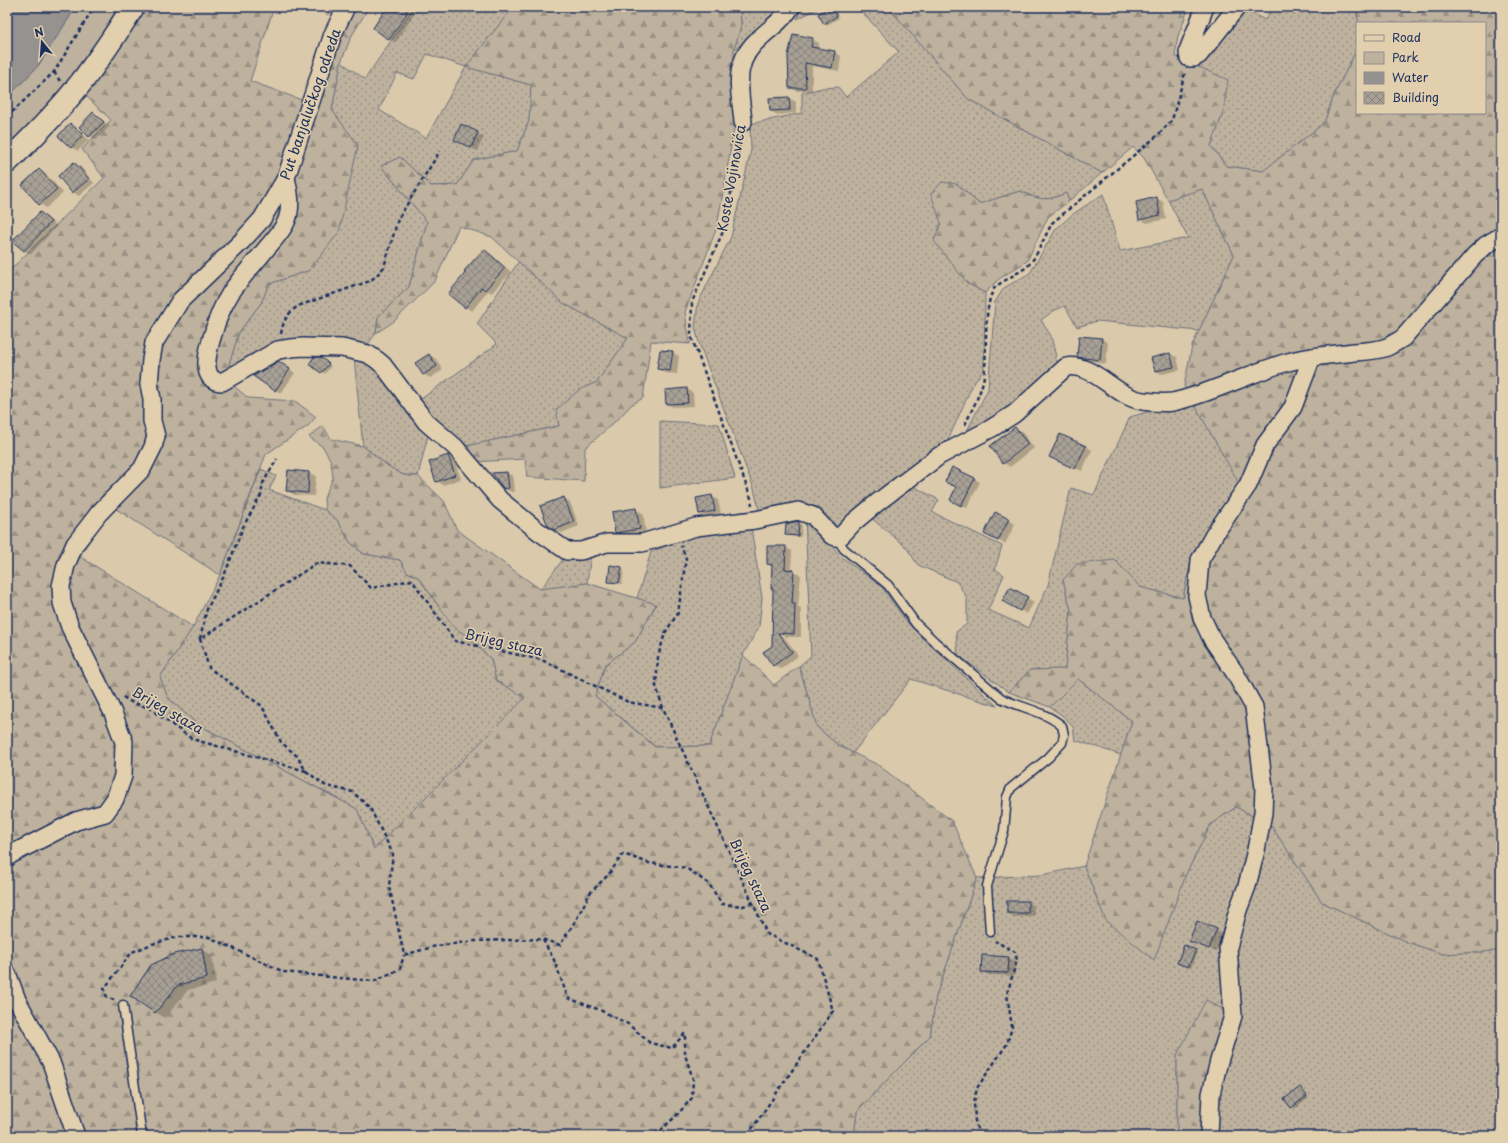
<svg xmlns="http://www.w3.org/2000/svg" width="1508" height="1143" viewBox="0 0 1508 1143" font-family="'Playpen Sans',sans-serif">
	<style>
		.grass { fill: url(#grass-dots); stroke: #6c707e; fill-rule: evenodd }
		.forest { fill: url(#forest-firs); stroke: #6c707e }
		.green { fill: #beb29e; stroke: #6c707e }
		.water { fill: #95928f; stroke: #646a7b }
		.shadow { fill: #0003 }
		.building { fill: url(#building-cross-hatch); stroke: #1b2f5e }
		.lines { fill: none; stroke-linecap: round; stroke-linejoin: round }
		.lane-casing { stroke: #1b2f5e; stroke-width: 11 }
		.street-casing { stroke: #1b2f5e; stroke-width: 20 }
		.secondary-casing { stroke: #1b2f5e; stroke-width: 25 }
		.path { stroke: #1b2f5e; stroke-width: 2.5; stroke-dasharray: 4 3; stroke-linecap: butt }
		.lane { stroke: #e2cfad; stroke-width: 8 }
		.street { stroke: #e2cfad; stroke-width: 17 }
		.secondary { stroke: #e2cfad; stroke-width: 22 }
		.labels { text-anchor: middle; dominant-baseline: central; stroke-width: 3; stroke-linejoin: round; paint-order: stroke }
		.street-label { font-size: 14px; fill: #1b2f5e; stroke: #e2cfad }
	</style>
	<defs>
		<pattern id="grass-dots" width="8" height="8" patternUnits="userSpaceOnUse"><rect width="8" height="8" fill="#beb29e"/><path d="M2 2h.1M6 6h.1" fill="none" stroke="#9a9184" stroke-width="1.8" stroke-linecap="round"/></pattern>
		<pattern id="forest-firs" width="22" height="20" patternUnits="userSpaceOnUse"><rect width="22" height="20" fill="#beb29e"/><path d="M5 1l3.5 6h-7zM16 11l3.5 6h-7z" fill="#9a9184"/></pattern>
		<pattern id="building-cross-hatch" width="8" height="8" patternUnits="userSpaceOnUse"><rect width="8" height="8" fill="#a8a095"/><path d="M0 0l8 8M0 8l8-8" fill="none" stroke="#88837d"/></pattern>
	</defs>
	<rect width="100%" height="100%" fill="#dac9aa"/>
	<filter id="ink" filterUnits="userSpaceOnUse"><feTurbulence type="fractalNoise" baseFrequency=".025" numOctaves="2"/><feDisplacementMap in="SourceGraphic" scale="8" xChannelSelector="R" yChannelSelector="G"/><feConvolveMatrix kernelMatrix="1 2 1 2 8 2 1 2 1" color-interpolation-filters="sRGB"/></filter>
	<g filter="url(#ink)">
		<!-- grass -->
		<g class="grass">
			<path d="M414,7H513L466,67L532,85L529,121L517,151L474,160L457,185L431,186L400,157L381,166L427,222L409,287L378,317L376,333L366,347L314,341L226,374L239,332L261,303L269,284L310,270L357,145L332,110L341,62L365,79ZM427,54L466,67L426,138L379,110L397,73L414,79Z"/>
			<polygon points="740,7 783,7 780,12 734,50 741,26"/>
			<polygon points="802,7 821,7 797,19"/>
			<path d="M866,7H888L968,99L1102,173L1069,201L1066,193C1045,202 1040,200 1020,191L979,204L957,184L967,283L985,293L984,369L972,386L948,440L883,486L839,527L832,529L825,524L817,507C792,501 784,506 760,513L754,489L699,343L695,327L698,303L731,237L751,150L750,124L802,113V93L822,88L838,87L846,97L899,52L862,12Z"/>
			<polygon points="1272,7 1355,7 1359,23 1357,23 1357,49 1334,95 1324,123 1263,171 1226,166 1211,146 1223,113 1199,67 1243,9 1265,20"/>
			<polygon points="1202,189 1234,255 1199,331 1097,321 1077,327 1065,306 1053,311 1041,320 1051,336 1058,365 1005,416 967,431 988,389 995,302 1004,288 1030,273 1056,229 1073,214 1103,194 1120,251 1188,238 1168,200"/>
			<polygon points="519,261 563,303 628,338 597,382 579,390 559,426 462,447 417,402 497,344 477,324"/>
			<polygon points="354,358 369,359 429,431 418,476 403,475 388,466 363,446"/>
			<polygon points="1193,402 1241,485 1189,570 1183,598 1140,587 1115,560 1063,580 1071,610 1065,669 1030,670 1009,692 958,655 956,632 967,624 967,598 957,582 918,565 906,547 869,516 913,486 939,500 932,512 1002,546 995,569 1004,575 988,610 1029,628 1048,585 1071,488 1094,495 1130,417 1157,409"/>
			<polygon points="660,421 719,424 735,478 660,488"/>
			<polygon points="261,469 276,476 269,490 325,510 337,520 350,542 364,554 400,560 407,572 418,577 454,627 464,634 491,659 496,680 526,698 374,850 357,809 197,724 168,698 160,677 193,627 220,575"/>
			<polygon points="805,516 823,540 832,545 840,556 881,586 906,621 920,636 997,706 911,679 853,753 839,746 817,727 799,666 811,656"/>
			<polygon points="751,527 762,598 759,627 743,655 709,746 656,747 595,696 605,665 635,642 656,605 637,598 651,552 688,537"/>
			<polygon points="591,554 587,583 540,590 564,558"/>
			<polygon points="1078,679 1132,721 1121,755 1075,740 1073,727 1063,716 1050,707"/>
			<polygon points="1236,807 1272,827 1322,902 1407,942 1443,954 1496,951 1501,945 1501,1136 1201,1136 1177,1055 1177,1136 854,1136 857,1111 930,1036 936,996 977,878 1042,875 1084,866 1106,921 1187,872 1211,824"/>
		</g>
		<!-- forest -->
		<g class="forest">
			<polygon points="147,7 274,7 250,81 315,105 352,7 369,7 351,37 341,62 332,110 358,145 339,232 310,270 269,284 261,303 239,332 226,374 229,382 248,398 295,401 316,417 308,426 266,454 220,575 113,507 79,556 193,627 160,677 168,698 197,724 357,809 374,849 525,698 496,680 491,659 464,634 454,627 418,577 407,572 400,560 364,554 350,542 337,520 325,510 324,498 333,478 331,461 323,447 309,437 323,426 331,439 363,446 388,466 403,475 418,476 444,501 457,530 540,589 587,583 656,604 635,642 605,665 595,696 655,747 709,746 743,655 774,685 799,666 817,727 839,746 878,765 952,821 977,878 936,996 930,1036 857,1111 854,1136 7,1136 7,273 104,178 82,149 111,120 83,93 117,52"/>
			<polygon points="513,7 740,7 741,26 734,50 734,129 717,227 685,312 690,344 651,341 643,398 631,405 619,418 585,448 584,481 527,477 525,459 472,462 462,447 559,426 556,410 579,390 597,382 628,338 563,303 492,237 459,226 435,281 393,322 376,333 378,317 409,287 427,222 381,166 400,157 431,186 457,185 474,160 517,151 529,121 531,85 466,67"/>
			<polygon points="888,7 1189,7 1178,36 1175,56 1228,80 1223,113 1211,146 1226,166 1263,171 1324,123 1334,95 1357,49 1357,113 1485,113 1485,23 1359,23 1355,7 1501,7 1501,945 1496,951 1443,954 1407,942 1322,902 1272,827 1236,807 1211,824 1187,872 1154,960 1106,921 1084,866 1132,721 1078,679 1050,707 1009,692 1030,670 1065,669 1071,610 1063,580 1077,564 1115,560 1140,587 1183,598 1189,570 1200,541 1240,485 1184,386 1192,346 1234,255 1202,189 1168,200 1144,158 1133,147 1102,173 968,99"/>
			<path d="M942,182L957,184L979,204L1020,191C1040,200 1046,202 1066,193L1069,201L1048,217L1027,261L999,279L985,293L967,283L934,241L941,223L931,194Z"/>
			<polygon points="1206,1000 1226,1011 1201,1136 1177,1136 1177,1055"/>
		</g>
		<!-- green -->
		<polygon class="green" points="76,7 118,7 101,35 67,81 26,132 7,148 7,98 38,66"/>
		<!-- water -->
		<polygon class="water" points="7,7 76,7 38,66 7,98"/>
		<!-- shadow -->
		<g class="shadow">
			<polygon points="315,7 334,7 328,16"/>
			<polygon points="389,7 419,7 396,42 389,39"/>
			<polygon points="831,7 834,9 839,18 827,25 824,23"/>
			<polygon points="812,39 819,43 818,49 835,52 841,56 839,71 812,66 812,91 797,91 790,88"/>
			<polygon points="789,98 796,102 796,113 777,115 771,111 770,99"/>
			<polygon points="93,113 110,126 96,140 90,136 80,127"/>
			<polygon points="71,124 77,128 89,140 78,151 71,147"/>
			<polygon points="462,126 484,137 477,151 455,140"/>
			<polygon points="74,163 81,167 94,183 79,196 73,192"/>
			<polygon points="40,170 46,174 63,193 46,208 40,204"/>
			<polygon points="1156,198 1163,202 1166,219 1147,223 1140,219"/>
			<polygon points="40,213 47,217 57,226 31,254 24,251"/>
			<polygon points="484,250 491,254 511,272 492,293 488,291 472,311 465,307"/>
			<polygon points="1102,339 1108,343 1106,364 1085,360 1078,357"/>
			<polygon points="672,352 679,356 677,374 665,373 658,369"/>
			<polygon points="1170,354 1177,357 1180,370 1162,374 1155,371"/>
			<polygon points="429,355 436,359 443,370 430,378 423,374"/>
			<polygon points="324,360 331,366 325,374 311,363"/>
			<polygon points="284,366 295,373 281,393 275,390 269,370"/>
			<polygon points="687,389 693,393 694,406 673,407 667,404"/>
			<polygon points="1015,428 1022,432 1034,448 1010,467 1004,463"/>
			<polygon points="1086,446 1092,450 1082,471 1057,460"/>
			<polygon points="448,457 454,460 461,479 443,485 437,481"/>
			<polygon points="953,468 980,482 967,508 957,503 957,487"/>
			<polygon points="289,471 309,473 316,476 314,496 294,495 288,491"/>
			<polygon points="507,473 513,476 515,492 511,492 504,488"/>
			<polygon points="712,496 718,500 721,514 706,517 700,514"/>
			<polygon points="564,498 570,502 579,526 561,533 554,529"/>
			<polygon points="636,510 643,513 646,532 622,536 616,532"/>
			<polygon points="996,513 1015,524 1005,544 992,537"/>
			<polygon points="799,523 802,525 801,537 789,536 786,535"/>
			<polygon points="785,547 792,551 791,571 801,575 798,607 801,609 801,637 786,637 779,632 779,635 785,638 798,656 781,669 774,665 774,590 772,589 773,567 768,564"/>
			<polygon points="621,568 624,570 622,584 609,581"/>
			<polygon points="1011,589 1034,602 1027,614 1004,601"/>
			<polygon points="1027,902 1034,906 1034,916 1014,917 1008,913"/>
			<polygon points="1198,922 1223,934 1216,952 1190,940"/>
			<polygon points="202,949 212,955 216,983 188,990 165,1018 155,1012"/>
			<polygon points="1195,951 1198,952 1191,968 1181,964"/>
			<polygon points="1008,958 1015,961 1014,976 988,975 982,971"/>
			<polygon points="1300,1088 1309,1098 1295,1109 1285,1099"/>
		</g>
		<!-- building -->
		<g class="building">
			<polygon points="387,7 409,7 406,12 407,13 389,40 373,28"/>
			<polygon points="829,7 831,7 837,16 824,24 818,14"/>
			<polygon points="793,34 813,38 811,47 835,51 832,68 805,63 806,88 789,88 788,56"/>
			<polygon points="789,97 790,110 770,111 769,98"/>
			<polygon points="93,112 104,122 89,137 79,127"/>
			<polygon points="70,123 83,135 71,148 58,136"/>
			<polygon points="461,124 478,132 471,148 454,140"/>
			<polygon points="74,162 89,179 72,193 58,176"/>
			<polygon points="39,169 57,189 39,205 22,185"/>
			<polygon points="1157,197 1160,215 1139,220 1136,202"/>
			<polygon points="40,212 51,222 24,251 12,241"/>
			<polygon points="484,249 505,268 485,290 482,287 465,308 448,294 466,272 464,271"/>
			<polygon points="1079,336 1102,338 1100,360 1077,357"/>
			<polygon points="660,350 673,351 670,371 657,369"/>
			<polygon points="1170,353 1174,367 1155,371 1151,358"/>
			<polygon points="429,354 437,366 423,375 415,363"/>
			<polygon points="314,357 321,357 329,364 321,373 309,364"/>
			<polygon points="278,361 290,369 275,391 253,376 267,368 268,369 271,366"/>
			<polygon points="687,388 688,403 666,404 665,390"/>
			<polygon points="1015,427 1028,444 1003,464 990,446"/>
			<polygon points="1060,434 1086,446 1075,469 1049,457"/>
			<polygon points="448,455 455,475 436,482 429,462"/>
			<polygon points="952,467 975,478 961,506 950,500 956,487 945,482"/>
			<polygon points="288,470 309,472 308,493 286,491"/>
			<polygon points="507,472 509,488 504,489 492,473"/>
			<polygon points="712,495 715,511 699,514 696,498"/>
			<polygon points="564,497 574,522 554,530 548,526 540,506"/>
			<polygon points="636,508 640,529 615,533 612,512"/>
			<polygon points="995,512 1009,519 998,541 984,534"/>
			<polygon points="797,521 799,522 798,536 785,535 786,524"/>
			<polygon points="767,546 786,546 785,569 794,570 792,604 795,604 794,634 778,633 792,652 773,666 763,652 772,646 773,589 771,589 772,565 767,564"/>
			<polygon points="610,565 622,567 619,583 608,582"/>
			<polygon points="1010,587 1028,597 1020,611 1002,601"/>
			<rect x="1007" y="901" width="21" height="12"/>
			<polygon points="1197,921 1217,929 1209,949 1189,941"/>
			<polygon points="1184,945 1196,950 1188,967 1177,963"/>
			<polygon points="202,948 207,978 178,985 155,1013 130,996 151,965 174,954"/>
			<polygon points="982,955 1009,957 1008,973 981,972"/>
			<polygon points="1300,1087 1307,1096 1291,1108 1284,1099"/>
		</g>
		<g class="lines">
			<!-- lane casing -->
			<g class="lane-casing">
				<g id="lane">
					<path d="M836,537L844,549L888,585L916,624L935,642L1001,698C1021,708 1045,711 1062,726L1064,735L1062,743L1048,758L1011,788L1007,797L1004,831L987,886L990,932"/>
					<polyline points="123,1005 142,1136"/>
				</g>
			</g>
			<!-- street casing -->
			<g class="street-casing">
				<g id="street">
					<polyline points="1205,7 1189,48 1188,53 1189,58 1194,58 1199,55 1237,7"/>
					<path d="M743,122C740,88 731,62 761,37C773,26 782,21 791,7"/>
					<path d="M286,178C289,191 292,206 287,220C282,233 270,243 262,254C238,282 223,297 213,334C210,344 206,355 207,366C207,375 212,382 222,382L278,350L291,348L303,347L342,348L368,354L377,360L383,365L426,422L455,447L500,500L538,531L567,551H581L607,543H642L696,527L755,520L798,511L813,516L831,535L836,537L841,536L854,522L878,502L939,456L992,428L1014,414L1066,367C1093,362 1115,397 1143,401C1151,402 1164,403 1173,402C1213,393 1249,373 1288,362C1309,356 1332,355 1354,352C1364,351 1377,351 1387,347C1392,345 1398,341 1403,338L1475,255L1486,245L1501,236"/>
					<polyline points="7,858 10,855 76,821 105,813 115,799 123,776 124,742 113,713 70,627 62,603 61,586 66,565 75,544 99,513 142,469 153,447 156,436 152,421 152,399 149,384 151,360 154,343 180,301 242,241 262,219 286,178 333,34 346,7"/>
					<polyline points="7,973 17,1000 51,1062 76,1136"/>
					<polyline points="1209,1136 1211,1094 1219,1061 1233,1016 1228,947 1238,910 1247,886 1256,850 1263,813 1264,788 1254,707 1235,673 1212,639 1202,618 1197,596 1200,560 1214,535 1248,485 1265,445 1293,407 1312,357"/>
				</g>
			</g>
			<!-- secondary casing -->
			<g class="secondary-casing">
				<path id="secondary" d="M7,162C29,141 51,119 71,95C94,68 114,37 133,7"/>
			</g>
			<!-- path -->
			<g class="path">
				<polyline points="54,72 60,81"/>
				<polyline points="7,117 54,72 94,7"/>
				<polyline points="741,136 725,227 692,302 691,336 751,498 752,505"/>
				<path d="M281,334C283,321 287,314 298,306L370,281L377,275L384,267L398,219L440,151"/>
				<path d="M965,425C972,409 981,394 984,376C988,354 982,302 996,286L1027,267L1035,257L1052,223L1157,136L1172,120L1185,73"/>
				<polyline points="200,639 207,609 224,576 243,527 261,495 263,483 277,459"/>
				<polyline points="123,697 131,702 149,708 192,739 306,771 297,756 281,742 262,706 209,668 200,639 317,563 350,566 371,588 412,580 455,641 542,660 628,702 663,708 767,934 818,959 833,1011 747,1136"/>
				<polyline points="663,708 656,686 658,657 665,633 678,613 686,558 681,546"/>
				<polyline points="306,771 326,786 353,792 370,808 393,854 389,886 404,955 436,946 475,941 542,939 560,945 576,920 590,893 609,874 623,854 649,863 686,868 709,884 722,904 743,906 753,903"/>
				<polyline points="543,940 554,960 568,998 600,1010 628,1024 650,1043 672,1048 685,1033 685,1055 693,1079 692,1098 677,1115 660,1131 651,1136"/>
				<polyline points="114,1000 107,997 104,989 132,952 152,944 178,937 209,937 284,972 340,978 374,981 400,969 404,955"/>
				<polyline points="979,1136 975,1121 974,1102 977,1088 1007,1044 1012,1027 1007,994 1017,960 1015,952 995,941"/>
			</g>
			<!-- lane -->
			<use href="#lane" class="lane"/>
			<!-- street -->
			<use href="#street" class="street"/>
			<!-- secondary -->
			<use href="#secondary" class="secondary"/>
		</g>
	</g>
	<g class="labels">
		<!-- street labels -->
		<g class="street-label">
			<text transform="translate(310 104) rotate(-71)">Put banjalučkog odreda</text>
			<text transform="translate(731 178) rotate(-80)">Koste Vojinovića</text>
			<text transform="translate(504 642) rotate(13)">Brijeg staza</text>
			<text transform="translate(168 710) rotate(30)">Brijeg staza</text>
			<text transform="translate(751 875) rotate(65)">Brijeg staza</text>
		</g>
	</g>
	<!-- margin -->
	<rect width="1508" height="1143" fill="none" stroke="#e2cfad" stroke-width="24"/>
	<rect x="12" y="12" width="1484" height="1119" fill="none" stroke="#1b2f5e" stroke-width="1.5" filter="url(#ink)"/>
	<!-- legend -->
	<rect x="1356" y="22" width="130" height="92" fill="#e2cfad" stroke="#928f8d"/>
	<rect x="1364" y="35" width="20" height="6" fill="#e2cfad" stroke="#928f8d"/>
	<text x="1392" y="42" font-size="12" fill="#1b2f5e">Road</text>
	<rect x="1364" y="52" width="20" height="12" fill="#beb29e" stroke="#928f8d"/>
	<text x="1392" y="62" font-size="12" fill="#1b2f5e">Park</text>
	<rect x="1364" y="72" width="20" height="12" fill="#95928f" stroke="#928f8d"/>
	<text x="1392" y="82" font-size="12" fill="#1b2f5e">Water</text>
	<rect x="1364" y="92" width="20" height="12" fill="url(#building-cross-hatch)" stroke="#928f8d"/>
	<text x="1392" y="102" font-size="12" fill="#1b2f5e">Building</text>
	<!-- north arrow -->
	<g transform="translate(42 42) rotate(343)" stroke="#e2cfad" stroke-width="3" paint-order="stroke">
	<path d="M0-3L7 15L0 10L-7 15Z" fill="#1b2f5e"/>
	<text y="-6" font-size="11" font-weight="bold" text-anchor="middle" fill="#1b2f5e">N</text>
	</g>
</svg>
